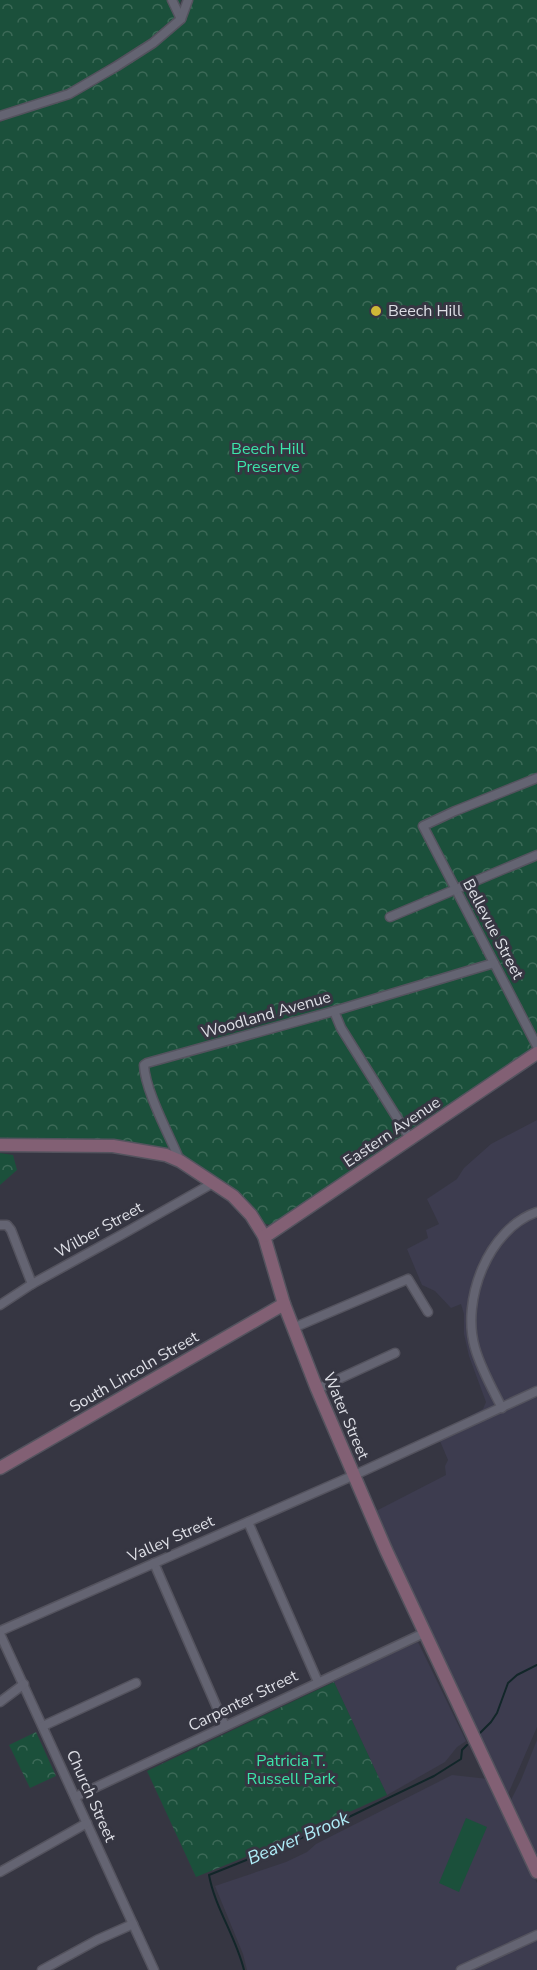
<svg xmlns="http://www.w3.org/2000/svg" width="537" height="1970" viewBox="0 0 537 1970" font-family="'Nunito Sans',sans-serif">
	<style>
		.built { fill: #3d3c4f }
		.forest { fill: url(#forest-crowns) }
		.pitch { fill: #1b503b }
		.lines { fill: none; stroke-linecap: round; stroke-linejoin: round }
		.stream { stroke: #122629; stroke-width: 2 }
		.street-casing { stroke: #54535e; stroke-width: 11 }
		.secondary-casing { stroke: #54535e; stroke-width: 15 }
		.street { stroke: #646472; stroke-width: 8 }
		.secondary { stroke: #826074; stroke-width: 12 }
		.poi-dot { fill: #cfb837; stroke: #363642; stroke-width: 2 }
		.labels { text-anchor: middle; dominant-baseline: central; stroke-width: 6; stroke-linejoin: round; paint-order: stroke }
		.poi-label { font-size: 16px; fill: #dedfe6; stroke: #363642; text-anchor: start }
		.park-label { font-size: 16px; fill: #3ce5aa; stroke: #363642 }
		.street-label { font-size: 16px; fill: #dedfe6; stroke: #363642 }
		.water-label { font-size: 18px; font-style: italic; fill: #afedf8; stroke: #363642 }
	</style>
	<defs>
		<pattern id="forest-crowns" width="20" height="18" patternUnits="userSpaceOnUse" patternTransform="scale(1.5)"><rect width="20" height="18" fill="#1b503b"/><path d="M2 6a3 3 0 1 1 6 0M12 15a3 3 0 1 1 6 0" fill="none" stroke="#3c6957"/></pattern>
	</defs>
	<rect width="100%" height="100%" fill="#363642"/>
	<!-- built -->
	<g class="built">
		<polygon points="537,1120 537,1727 506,1799 374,1512 446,1475 445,1466 448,1460 440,1441 470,1427 468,1417 483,1409 486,1402 469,1356 464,1334 464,1314 461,1304 451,1308 435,1291 422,1285 407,1249 428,1238 426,1230 439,1224 427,1199 457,1179 464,1168 491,1144"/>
		<polygon points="418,1642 466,1741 457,1747 445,1762 387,1795 333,1680"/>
		<polygon points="537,1740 537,1855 511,1800 521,1780"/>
		<polygon points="452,1775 488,1779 537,1883 537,1970 247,1970 243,1954 215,1886 286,1862 307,1852 316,1844"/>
	</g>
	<!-- forest -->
	<g class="forest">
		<polygon points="0,0 181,0 175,17 147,41 64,92 0,113"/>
		<polygon points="193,0 537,0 537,1048 277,1223 270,1225 263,1223 251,1204 238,1192 188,1160 160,1149 0,1140 0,122 46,103 150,49 183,21"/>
		<polygon points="0,1153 13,1155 17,1170 0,1185"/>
		<polygon points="334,1682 387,1795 283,1842 196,1877 147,1771"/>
		<polygon points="36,1732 56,1776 30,1788 9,1745"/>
	</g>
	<!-- pitch -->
	<polygon class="pitch" points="466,1818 487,1827 459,1892 439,1883"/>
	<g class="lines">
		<!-- stream -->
		<g class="stream">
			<polyline points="480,1733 491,1722 497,1713 508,1683 517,1675 537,1665"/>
			<path d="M244,1970C236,1937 215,1908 209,1875L324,1829L434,1776L461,1759L462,1750L467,1745"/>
		</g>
		<!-- street casing -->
		<g class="street-casing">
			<g id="street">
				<polyline points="172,0 181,19"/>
				<polyline points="0,116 69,94 117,66 153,43 181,19 188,0"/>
				<polyline points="537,778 455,811 423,826 537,1046"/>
				<polyline points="390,917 537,855"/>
				<polyline points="334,1011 341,1028 411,1140"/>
				<path d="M180,1161C170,1136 145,1091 144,1065L147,1063L334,1011L494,963"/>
				<polyline points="0,1225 7,1225 11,1230 32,1284"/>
				<polyline points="0,1305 32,1284 121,1235 213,1183"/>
				<polyline points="293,1328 408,1279 428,1312"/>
				<polyline points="317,1389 395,1353"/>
				<path d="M502,1408C492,1388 481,1369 475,1348C461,1300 488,1229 537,1212"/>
				<polyline points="248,1522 318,1682"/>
				<polyline points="154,1563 225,1726"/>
				<polyline points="0,1631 359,1473 537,1391"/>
				<polyline points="0,1634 154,1970"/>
				<polyline points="0,1702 24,1684"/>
				<polyline points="43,1726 136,1683"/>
				<polyline points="75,1797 424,1633"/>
				<polyline points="0,1872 87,1823"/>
				<polyline points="42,1970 97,1940 133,1924"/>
				<polyline points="461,1970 537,1935"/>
			</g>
		</g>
		<!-- secondary casing -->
		<g class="secondary-casing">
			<g id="secondary">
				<polyline points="0,1145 113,1146 166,1155 180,1161 233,1196 251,1215 264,1236 284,1304 317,1389 386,1550 537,1872"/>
				<polyline points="264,1236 269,1234 537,1053"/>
				<polyline points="0,1468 284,1304"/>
			</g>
		</g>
		<!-- street -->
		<use href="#street" class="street"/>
		<!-- secondary -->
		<use href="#secondary" class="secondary"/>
	</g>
	<!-- markers -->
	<circle class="poi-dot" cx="376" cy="311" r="6"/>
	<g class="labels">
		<!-- poi labels -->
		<g class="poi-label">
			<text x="388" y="311">Beech Hill</text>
		</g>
		<!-- park labels -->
		<g class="park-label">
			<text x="268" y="449">Beech Hill<tspan x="268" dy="18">Preserve</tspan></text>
			<text x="291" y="1761">Patricia T.<tspan x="291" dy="18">Russell Park</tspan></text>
		</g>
		<!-- street labels -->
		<g class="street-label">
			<text transform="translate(493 929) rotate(62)">Bellevue Street</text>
			<text transform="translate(266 1015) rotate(-16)">Woodland Avenue</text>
			<text transform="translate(392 1132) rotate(-34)">Eastern Avenue</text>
			<text transform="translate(99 1230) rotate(-29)">Wilber Street</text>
			<text transform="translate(134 1372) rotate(-30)">South Lincoln Street</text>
			<text transform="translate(346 1416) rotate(67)">Water Street</text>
			<text transform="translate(171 1539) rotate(-24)">Valley Street</text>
			<text transform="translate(243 1701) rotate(-26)">Carpenter Street</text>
			<text transform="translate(91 1796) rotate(66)">Church Street</text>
		</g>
		<!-- water labels -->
		<g class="water-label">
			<text transform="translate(298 1838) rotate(-23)">Beaver Brook</text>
		</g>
	</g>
</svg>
